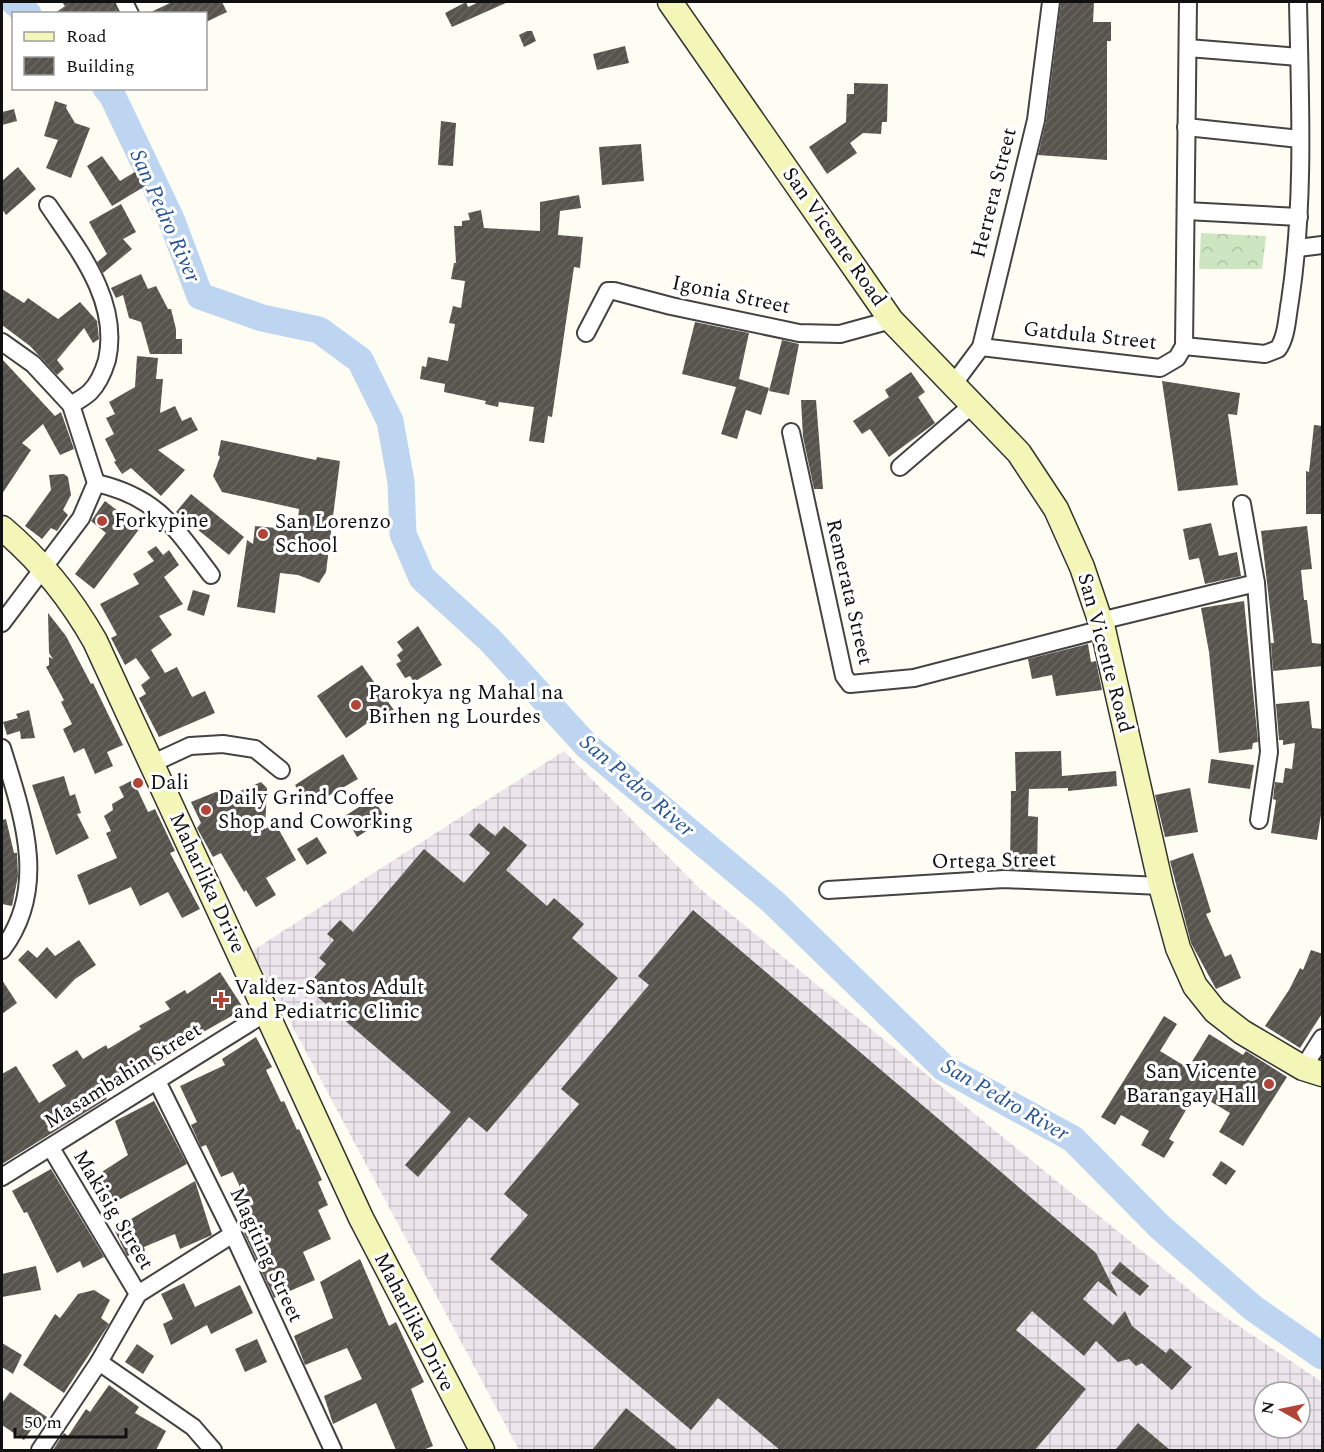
<svg xmlns="http://www.w3.org/2000/svg" width="1324" height="1452" viewBox="0 0 1324 1452" font-family="Spectral,serif">
	<style>
		.industrial { fill: url(#industrial-grid); fill-rule: evenodd }
		.park { fill: url(#park-crowns) }
		.lines { fill: none; stroke-linecap: round; stroke-linejoin: round }
		.river { stroke: #bdd5f0; stroke-width: 27 }
		.building { fill: url(#building-hatch) }
		.street-casing { stroke: #434343; stroke-width: 20 }
		.secondary-casing { stroke: #323232; stroke-width: 27 }
		.street { stroke: #fff; stroke-width: 16 }
		.secondary { stroke: #f3f6b6; stroke-width: 24 }
		.poi-dot { fill: #b14437; stroke: #fff; stroke-width: 2 }
		.labels { text-anchor: middle; dominant-baseline: central; stroke-width: 6; stroke-linejoin: round; paint-order: stroke }
		.street-label { font-size: 21px; fill: #101010; stroke: #fff }
		.poi-label { font-size: 21px; fill: #101010; stroke: #fff; text-anchor: start }
		.water-label { font-size: 22px; font-style: italic; fill: #265394; stroke: #fff }
	</style>
	<defs>
		<pattern id="industrial-grid" width="8" height="8" patternUnits="userSpaceOnUse" patternTransform="scale(1.5)"><rect width="8" height="8" fill="#ede5ec"/><path d="M0 4h8M4 0v8" fill="none" stroke="#cac3c9"/></pattern>
		<pattern id="park-crowns" width="20" height="18" patternUnits="userSpaceOnUse" patternTransform="scale(1.5)"><rect width="20" height="18" fill="#cde5c0"/><path d="M2 6a3 3 0 1 1 6 0M12 15a3 3 0 1 1 6 0" fill="none" stroke="#afc3a4"/></pattern>
		<pattern id="building-hatch" width="6" height="6" patternUnits="userSpaceOnUse" patternTransform="scale(1.5)"><rect width="6" height="6" fill="#57534d"/><path d="M-1 1l2-2M0 6l6-6M5 7l2-2" fill="none" stroke="#6a6762"/></pattern>
	</defs>
	<rect width="100%" height="100%" fill="#fefdf4"/>
	<!-- industrial -->
	<path class="industrial" d="M564,751L699,888L1209,1306L1322,1382V1450H519L252,951ZM1264,1392H1300V1428H1264Z"/>
	<!-- park -->
	<polygon class="park" points="1201,233 1266,236 1262,269 1199,269"/>
	<g class="lines">
		<!-- river -->
		<g class="river">
			<polyline points="14,2 28,14"/>
			<polyline points="106,88 112,95 171,219 200,296 262,318 319,330 360,360 390,421 401,482 403,534 422,578 490,640 587,746 772,901 944,1068 1073,1139 1160,1227 1253,1308 1322,1356"/>
		</g>
	</g>
	<!-- building -->
	<g class="building">
		<polygon points="62,2 114,2 118,14 54,14 65,6"/>
		<polygon points="172,2 222,2 227,12 206,22 206,14 147,14"/>
		<polygon points="466,2 468,7 479,2 508,2 452,27 445,13"/>
		<polygon points="1061,2 1094,2 1093,22 1111,22 1111,41 1107,41 1107,160 1038,155 1046,121"/>
		<polygon points="527,31 532,31 536,41 524,47 519,35"/>
		<polygon points="625,46 629,63 597,70 593,54"/>
		<polygon points="854,83 888,84 887,122 882,122 881,134 863,133 850,143 857,153 827,174 809,147 846,122 847,94 854,94"/>
		<polygon points="55,101 67,105 66,108 75,123 90,128 71,178 46,168 58,140 44,136"/>
		<polygon points="14,109 17,121 2,125 2,112"/>
		<polygon points="441,121 456,123 453,166 438,165"/>
		<polygon points="641,144 644,181 602,185 599,147"/>
		<polygon points="102,156 120,181 138,170 147,185 112,206 87,166"/>
		<polygon points="18,167 36,189 6,215 2,209 2,181"/>
		<polygon points="579,195 581,208 560,211 558,235 583,237 580,268 574,267 552,417 548,416 544,443 529,441 534,407 499,402 498,407 485,404 486,401 444,392 445,384 420,379 422,366 426,367 428,357 448,361 455,324 449,323 453,306 461,308 465,281 451,279 454,263 456,263 454,226 462,226 462,221 470,220 468,213 481,210 484,228 540,231 540,202"/>
		<polygon points="121,204 136,232 123,239 132,249 103,273 97,262 107,254 89,222"/>
		<polygon points="141,274 148,289 156,286 168,309 171,309 176,329 176,339 182,339 182,354 150,354 141,322 129,318 123,295 116,298 111,288"/>
		<polygon points="2,289 24,303 28,298 58,319 80,302 97,321 99,339 93,343 84,328 57,360 64,369 57,375 30,346 2,325"/>
		<polygon points="695,322 749,333 739,379 769,388 761,415 746,410 737,439 721,434 736,387 682,374"/>
		<polygon points="782,340 799,344 789,395 769,391"/>
		<polygon points="137,356 158,358 156,379 163,379 160,413 175,406 182,421 191,417 198,430 158,450 185,470 161,496 131,468 122,474 114,462 116,461 105,439 114,434 106,418 115,414 109,402 135,387"/>
		<polygon points="2,359 55,416 61,412 74,449 60,455 43,424 22,443 31,450 2,494"/>
		<polygon points="911,372 925,392 918,397 935,423 889,457 870,429 862,434 853,421 889,397 885,390"/>
		<polygon points="1162,381 1240,393 1237,415 1228,414 1238,485 1178,491"/>
		<polygon points="801,400 816,400 823,489 814,489 803,437"/>
		<polygon points="1314,425 1323,426 1323,514 1306,514 1306,471 1309,472"/>
		<polygon points="221,440 316,460 317,457 340,461 326,572 319,583 298,575 280,573 275,613 237,607 247,540 253,544 255,526 297,530 299,509 222,492 213,476 220,457 218,455"/>
		<polygon points="64,474 68,477 71,495 63,510 68,515 57,531 51,528 42,539 25,526 51,490 49,475"/>
		<polygon points="191,494 244,537 229,555 176,512"/>
		<polygon points="105,501 140,528 94,589 75,574 106,533 91,521"/>
		<polygon points="1211,523 1219,556 1237,552 1241,576 1205,584 1199,558 1189,560 1183,529"/>
		<polygon points="1307,526 1312,569 1301,570 1304,600 1307,600 1312,643 1323,644 1323,666 1273,671 1271,643 1274,643 1261,531"/>
		<polygon points="156,546 163,555 169,550 179,565 164,577 183,604 159,616 172,635 151,650 165,673 177,667 192,697 205,691 215,713 159,737 139,698 146,694 141,685 150,678 136,658 125,665 111,638 117,635 100,604 139,584 133,574 154,561 147,552"/>
		<polygon points="193,590 210,595 204,616 187,610"/>
		<polygon points="1244,601 1258,742 1253,743 1252,749 1219,753 1209,652 1201,608"/>
		<polygon points="48,613 66,636 91,684 93,683 123,745 107,752 113,766 95,774 84,748 74,753 63,729 72,724 61,702 64,700 46,667 49,665 49,657 53,659 49,653"/>
		<polygon points="418,626 442,665 414,682 410,676 405,678 396,664 401,661 397,655 403,650 397,642"/>
		<polygon points="1088,644 1091,662 1096,661 1102,690 1056,696 1052,675 1032,679 1028,659"/>
		<polygon points="362,665 396,713 386,720 382,713 346,738 317,696"/>
		<polygon points="1309,701 1312,728 1323,729 1323,802 1317,840 1271,833 1276,800 1273,799 1275,782 1283,783 1285,768 1292,769 1295,743 1283,745 1283,740 1279,740 1276,704"/>
		<polygon points="29,710 35,738 21,739 20,731 7,735 3,722 18,718 16,714"/>
		<polygon points="1061,751 1062,776 1116,771 1117,786 1068,791 1068,788 1029,789 1028,816 1038,817 1037,870 1010,869 1011,791 1016,791 1015,752"/>
		<polygon points="343,754 358,779 309,807 295,785"/>
		<polygon points="1211,759 1254,765 1250,789 1208,783"/>
		<polygon points="64,776 70,796 75,794 81,813 77,814 89,838 56,855 32,785"/>
		<polygon points="133,780 148,812 155,809 175,851 170,853 200,909 182,918 168,892 140,906 131,887 89,905 77,875 117,858 106,833 111,831 104,816 113,810 112,804 124,797 119,787"/>
		<polygon points="261,782 267,788 265,829 275,823 296,860 266,878 276,895 256,907 246,890 244,892 221,853 213,857 197,828 201,823 191,802 228,787 233,794"/>
		<polygon points="1190,788 1198,832 1165,837 1155,795"/>
		<polygon points="373,798 386,819 357,837 345,816"/>
		<polygon points="6,819 14,853 17,853 18,876 12,906 2,904 2,820"/>
		<polygon points="479,823 495,836 504,826 527,845 506,870 547,906 554,898 584,924 572,938 618,978 487,1132 469,1117 418,1177 405,1165 451,1112 306,987 326,964 319,958 334,940 327,934 340,920 353,932 424,849 464,883 490,853 469,835"/>
		<polygon points="317,837 327,853 307,865 297,849"/>
		<polygon points="1193,853 1211,912 1206,914 1225,957 1231,954 1241,978 1216,989 1191,943 1170,861"/>
		<polygon points="693,910 1096,1253 1118,1297 1098,1281 1083,1299 1113,1325 1125,1311 1132,1326 1166,1353 1170,1348 1192,1367 1172,1390 1142,1363 1136,1366 1129,1359 1118,1362 1096,1341 1084,1356 1032,1311 1016,1330 1086,1389 1035,1450 780,1450 718,1398 691,1430 490,1259 528,1215 504,1194 579,1104 561,1089 649,985 638,976"/>
		<polygon points="79,940 96,965 75,979 56,999 18,960 28,950 37,958 47,947 55,956"/>
		<polygon points="1311,950 1323,954 1323,1012 1300,1048 1265,1026 1289,990 1300,968 1303,970"/>
		<polygon points="220,972 244,1009 182,1044 184,1047 105,1095 107,1099 2,1164 2,1074 16,1066 39,1103 66,1086 52,1065 77,1050 83,1059 106,1045 108,1049 141,1029 139,1026 170,1009 165,1002 185,990 187,994"/>
		<polygon points="2,980 17,1003 2,1014"/>
		<polygon points="1164,1016 1177,1024 1160,1051 1188,1068 1209,1034 1243,1055 1246,1051 1287,1077 1243,1146 1219,1132 1230,1113 1196,1093 1169,1139 1174,1142 1164,1158 1141,1145 1149,1131 1121,1115 1115,1125 1101,1117"/>
		<polygon points="256,1037 272,1067 266,1070 281,1102 284,1101 297,1130 299,1129 322,1180 318,1182 328,1205 318,1210 331,1239 303,1252 315,1280 274,1298 244,1233 248,1231 235,1202 245,1198 233,1172 221,1177 206,1145 201,1147 191,1125 197,1122 180,1086 225,1065 222,1059"/>
		<polygon points="154,1101 187,1164 113,1203 97,1175 128,1155 115,1121"/>
		<polygon points="1221,1161 1236,1171 1226,1185 1212,1175"/>
		<polygon points="51,1169 104,1257 83,1268 80,1261 57,1273 27,1212 24,1213 12,1191"/>
		<polygon points="195,1181 212,1235 180,1249 175,1234 144,1247 145,1251 127,1256 114,1229"/>
		<polygon points="360,1259 389,1326 396,1322 424,1382 411,1389 433,1446 423,1450 396,1450 376,1403 333,1424 324,1396 362,1379 347,1348 305,1365 294,1336 333,1318 320,1282"/>
		<polygon points="1120,1262 1149,1286 1140,1296 1111,1273"/>
		<polygon points="36,1266 41,1290 2,1297 2,1274"/>
		<polygon points="184,1283 195,1307 240,1285 253,1313 211,1334 207,1325 171,1345 163,1324 173,1319 161,1294"/>
		<polygon points="94,1290 110,1300 101,1318 109,1324 64,1393 23,1365 55,1314 60,1318 78,1294"/>
		<polygon points="257,1339 267,1362 245,1372 235,1349"/>
		<polygon points="2,1343 22,1355 13,1374 2,1367"/>
		<polygon points="137,1344 154,1356 143,1374 125,1362"/>
		<polygon points="109,1385 139,1407 135,1413 166,1431 156,1450 53,1450 64,1433 68,1436 86,1409 90,1412"/>
		<polygon points="10,1392 47,1417 38,1430 33,1427 24,1440 2,1425 2,1403"/>
		<polygon points="626,1408 678,1450 592,1450"/>
		<polygon points="1138,1423 1170,1450 1115,1450"/>
	</g>
	<g class="lines">
		<!-- street casing -->
		<g class="street-casing">
			<g id="street">
				<polyline points="124,2 130,14"/>
				<path d="M1188,2L1184,346L1265,354L1278,349C1287,336 1287,317 1290,301C1305,202 1300,101 1298,2"/>
				<polyline points="1188,48 1299,57"/>
				<polyline points="1186,127 1300,139"/>
				<path d="M48,205C79,251 120,301 107,360C104,370 98,384 90,392C85,397 77,401 71,405"/>
				<polyline points="1186,211 1299,217"/>
				<polyline points="1298,248 1322,245"/>
				<polyline points="586,333 608,291 614,291 671,306 799,333 840,334 891,320"/>
				<polyline points="2,342 33,364 71,405 96,483 81,518 2,623"/>
				<polyline points="981,347 1160,368 1177,358 1184,346"/>
				<polyline points="952,386 981,347 1036,120 1051,2"/>
				<polyline points="791,432 844,676 850,684 914,678 1103,629"/>
				<polyline points="900,467 971,406"/>
				<path d="M96,483C158,497 175,528 211,575"/>
				<polyline points="1242,504 1256,583"/>
				<polyline points="1100,621 1256,583 1269,752 1259,820"/>
				<path d="M2,748C23,816 49,888 2,950"/>
				<polyline points="151,764 190,746 223,744 255,749 281,770"/>
				<polyline points="828,890 1004,879 1161,886"/>
				<polyline points="1303,1068 1322,1038"/>
				<polyline points="157,1081 233,1234 333,1450"/>
				<polyline points="51,1148 138,1294"/>
				<polyline points="2,1177 267,1012"/>
				<polyline points="99,1362 193,1427 213,1450"/>
				<polyline points="40,1450 99,1362 138,1294 233,1234"/>
			</g>
		</g>
		<!-- secondary casing -->
		<g class="secondary-casing">
			<g id="secondary">
				<polyline points="670,2 891,320 1019,453 1056,509 1082,567 1103,629 1161,886 1178,948 1195,986 1215,1011 1242,1032 1303,1068 1322,1074"/>
				<path d="M2,528C40,560 70,597 95,641L361,1218L482,1450"/>
			</g>
		</g>
		<!-- street -->
		<use href="#street" class="street"/>
		<!-- secondary -->
		<use href="#secondary" class="secondary"/>
	</g>
	<!-- markers -->
	<g class="poi-dot">
		<circle cx="102" cy="521" r="6"/>
		<circle cx="263" cy="534" r="6"/>
		<circle cx="356" cy="705" r="6"/>
		<circle cx="138" cy="783" r="6"/>
		<circle cx="206" cy="810" r="6"/>
		<path d="M218 991h6v6h6v6h-6v6h-6v-6h-6v-6h6z"/>
		<circle cx="1269" cy="1084" r="6"/>
	</g>
	<g class="labels">
		<!-- street labels -->
		<g class="street-label">
			<text transform="translate(994 193) rotate(-76)">Herrera Street</text>
			<text transform="translate(834 237) rotate(55)">San Vicente Road</text>
			<text transform="translate(731 295) rotate(12)">Igonia Street</text>
			<text transform="translate(1090 336) rotate(6)">Gatdula Street</text>
			<text transform="translate(849 592) rotate(77)">Remerata Street</text>
			<text transform="translate(1105 653) rotate(75)">San Vicente Road</text>
			<text transform="translate(994 861) rotate(-1)">Ortega Street</text>
			<text transform="translate(207 883) rotate(65)">Maharlika Drive</text>
			<text transform="translate(123 1076) rotate(-32)">Masambahin Street</text>
			<text transform="translate(113 1210) rotate(59)">Makisig Street</text>
			<text transform="translate(266 1255) rotate(65)">Magiting Street</text>
			<text transform="translate(414 1322) rotate(63)">Maharlika Drive</text>
		</g>
		<!-- poi labels -->
		<g class="poi-label">
			<text x="114" y="521">Forkypine</text>
			<text x="275" y="522">San Lorenzo<tspan x="275" dy="24">School</tspan></text>
			<text x="368" y="693">Parokya ng Mahal na<tspan x="368" dy="24">Birhen ng Lourdes</tspan></text>
			<text x="150" y="783">Dali</text>
			<text x="218" y="798">Daily Grind Coffee<tspan x="218" dy="24">Shop and Coworking</tspan></text>
			<text x="234" y="988">Valdez-Santos Adult<tspan x="234" dy="24">and Pediatric Clinic</tspan></text>
			<text x="1257" y="1072" text-anchor="end">San Vicente<tspan x="1257" dy="24">Barangay Hall</tspan></text>
		</g>
		<!-- water labels -->
		<g class="water-label">
			<text transform="translate(165 216) rotate(66)">San Pedro River</text>
			<text transform="translate(637 786) rotate(41)">San Pedro River</text>
			<text transform="translate(1005 1100) rotate(30)">San Pedro River</text>
		</g>
	</g>
	<!-- border -->
	<rect width="1324" height="1452" fill="none" stroke="#101010" stroke-width="6"/>
	<!-- legend -->
	<rect x="12" y="12" width="195" height="78" fill="#ffffff" stroke="#9f9f9f" stroke-width="1.5"/>
	<rect x="24" y="32" width="30" height="9" fill="#f3f6b6" stroke="#9f9f9f" stroke-width="1.5"/>
	<text x="66" y="42" font-size="18" fill="#101010">Road</text>
	<rect x="24" y="57" width="30" height="18" fill="url(#building-hatch)" stroke="#9f9f9f" stroke-width="1.5"/>
	<text x="66" y="72" font-size="18" fill="#101010">Building</text>
	<!-- north arrow -->
	<g transform="translate(1282 1410) rotate(279)"><circle r="28" fill="#ffffff" stroke="#9f9f9f" stroke-width="1.5"/>
	<path d="M0-4.5L10 22L0 15L-10 22Z" fill="#b14437"/>
	<text y="-9" font-size="16" font-weight="bold" text-anchor="middle" fill="#101010">N</text>
	</g>
	<!-- scale -->
	<path d="M15 1428v9h111v-9" fill="none" stroke="#101010" stroke-width="3"/>
	<text x="24" y="1428" font-size="18" fill="#101010" stroke="#ffffff" stroke-width="4.5" paint-order="stroke">50 m</text>
</svg>
